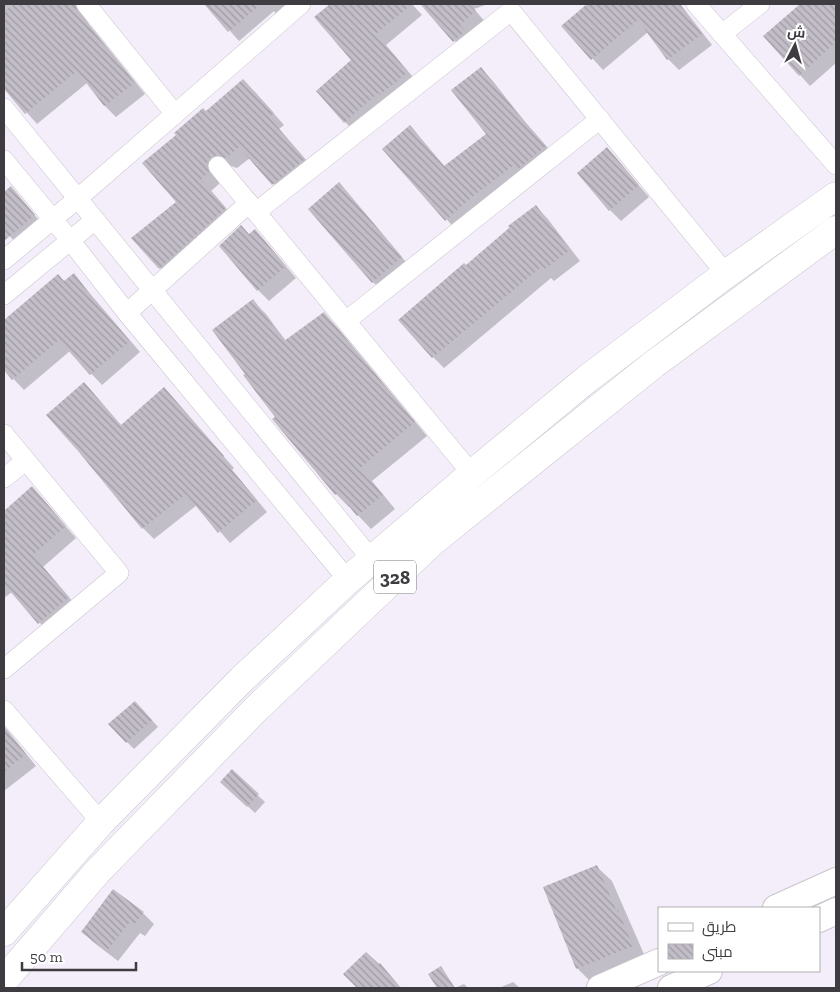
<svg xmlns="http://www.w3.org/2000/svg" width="840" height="992" viewBox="0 0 840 992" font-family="'Zilla Slab',Cairo,serif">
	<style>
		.shadow { fill: #0003 }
		.building { fill: url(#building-back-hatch) }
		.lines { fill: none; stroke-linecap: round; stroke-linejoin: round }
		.street-casing { stroke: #c9c4ce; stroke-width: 20 }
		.secondary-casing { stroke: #c9c4ce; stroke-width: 28 }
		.primary-casing { stroke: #c9c4ce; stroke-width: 29 }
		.street { stroke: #fff; stroke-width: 19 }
		.secondary { stroke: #fff; stroke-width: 26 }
		.primary { stroke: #fff; stroke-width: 28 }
		.labels { text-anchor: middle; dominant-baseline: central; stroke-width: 4; stroke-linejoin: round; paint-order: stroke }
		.shield { fill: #fff; stroke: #787679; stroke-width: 1 }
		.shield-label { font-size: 19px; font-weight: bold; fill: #3e3c40 }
	</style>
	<defs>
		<pattern id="building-back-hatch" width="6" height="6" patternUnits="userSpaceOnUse" patternTransform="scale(1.25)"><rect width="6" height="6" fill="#c2bdc7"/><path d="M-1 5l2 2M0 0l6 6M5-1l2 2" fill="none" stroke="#9f9ba3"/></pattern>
	</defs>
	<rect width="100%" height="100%" fill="#f3eef9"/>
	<!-- shadow -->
	<g class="shadow">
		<polygon points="4,4 10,4 12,7 16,4 79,4 88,23 145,94 116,117 105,106 87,83 37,124 4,87 4,83 10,79 4,72"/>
		<polygon points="206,4 288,4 276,14 274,11 239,41"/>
		<polygon points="333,4 412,4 422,15 386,45 418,83 356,133 345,122 353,60 316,18"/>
		<polygon points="421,4 488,4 474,9 488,25 467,54"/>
		<polygon points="588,4 680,4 712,45 679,70 668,59 648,32 603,70 563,26"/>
		<polygon points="805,4 836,4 836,63 810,86 800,75 795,12"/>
		<polygon points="481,69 492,80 525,122 556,157 457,231 384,149 410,127 445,167 488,135"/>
		<polygon points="254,91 284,125 279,129 315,170 284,195 250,158 237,168 228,165 218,174 219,184 211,191 236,220 171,279 160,268 178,202 206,113"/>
		<polygon points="607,149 649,197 621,221 610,210"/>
		<polygon points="11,188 45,227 20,247 4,230 4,194"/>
		<polygon points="349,195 412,269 384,293 373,282"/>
		<polygon points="536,207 547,218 580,261 554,281 551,278 444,368 433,357 466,267"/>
		<polygon points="255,230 296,278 269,301 258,290"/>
		<polygon points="74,275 140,352 102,385 70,351 24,390 4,369 4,321 58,276 65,282"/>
		<polygon points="253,301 266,314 286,341 323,313 337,327 427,436 372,481 395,509 371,529 350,507 349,507 336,494 246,374"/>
		<polygon points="164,389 234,468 232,470 267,512 230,543 197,505 154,539 143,528 79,450 122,426"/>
		<polygon points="32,488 76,538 43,567 79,609 50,634 12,592 4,598 4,513"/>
		<polygon points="142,709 158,727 134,749 127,742"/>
		<polygon points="4,726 36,766 4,791"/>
		<polygon points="232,771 265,802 255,813 229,789"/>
		<polygon points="597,867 612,881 647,961 592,983 577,968"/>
		<polygon points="114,891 143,913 154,924 145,936 140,933 118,961 93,942 82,931"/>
		<polygon points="513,982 520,988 499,988"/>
		<polygon points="464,984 468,988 455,988"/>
	</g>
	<!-- building -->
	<g class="building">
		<polygon points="13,4 75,4 77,11 135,83 104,106 77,71 25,114 4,89 4,12"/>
		<polygon points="204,4 261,4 228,32"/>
		<polygon points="330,4 412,4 376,34 408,72 380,95 378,93 344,123 316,91 351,60 314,17"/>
		<polygon points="420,4 469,4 476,11 460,25 465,31 453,42"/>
		<polygon points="587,4 680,4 702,34 667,60 638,20 591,60 561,26"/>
		<polygon points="800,4 836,4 836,42 799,76 763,36"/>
		<polygon points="481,67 514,109 546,146 517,170 513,166 472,197 445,221 382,149 410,125 444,166 486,134 451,90"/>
		<polygon points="243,79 274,113 269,117 305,159 272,185 239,147 226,158 217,155 211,157 207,163 209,172 201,179 226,208 159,269 131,238 176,202 142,163 176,135 174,133 203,108 206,111"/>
		<polygon points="607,147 639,185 609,211 577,173"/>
		<polygon points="339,182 402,257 372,283 308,209"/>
		<polygon points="11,186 35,215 4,241 4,192"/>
		<polygon points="536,205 570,250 542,271 540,268 432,358 398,320 464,263 466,265 509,228 508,226"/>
		<polygon points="241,225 249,234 255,229 286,266 257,291 219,246"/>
		<polygon points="74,273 96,302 130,341 90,375 59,340 12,380 4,370 4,320 58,274 64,281"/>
		<polygon points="253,299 284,341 324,312 415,422 360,468 383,495 357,516 338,493 335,495 272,419 275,417 243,375 245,374 212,330"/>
		<polygon points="84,382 121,425 164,387 224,456 222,458 257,500 218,533 186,494 142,529 78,451 46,415"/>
		<polygon points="32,486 66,526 33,555 69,597 38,624 4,584 4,511"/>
		<polygon points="135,701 152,720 126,743 108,724"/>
		<polygon points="4,727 26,754 4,772"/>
		<polygon points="232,769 259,794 247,807 220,782"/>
		<polygon points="597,865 616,910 618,910 633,946 576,969 543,887"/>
		<polygon points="113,889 144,912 133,926 129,923 107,951 81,932"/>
		<polygon points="366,952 379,964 380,963 401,988 357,988 343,974"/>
		<polygon points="441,966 455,988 437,988 428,974"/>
	</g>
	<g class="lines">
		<!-- street casing -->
		<g class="street-casing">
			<g id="street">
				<polyline points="86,4 175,114 301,4"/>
				<polyline points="696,4 836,165"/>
				<polyline points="722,34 760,4"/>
				<polyline points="4,108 372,560"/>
				<polyline points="4,160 70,240 127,313 348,580"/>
				<polyline points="218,166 472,474"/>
				<polyline points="256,212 511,11 726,274"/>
				<polyline points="4,260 77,199 175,114"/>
				<polyline points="4,295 95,220"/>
				<polyline points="127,313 249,203"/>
				<polyline points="346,321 600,119"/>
				<polyline points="4,434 119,573 4,669"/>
				<polyline points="4,478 25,461"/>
				<polyline points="4,710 101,822"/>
			</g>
		</g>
		<!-- secondary casing -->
		<g class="secondary-casing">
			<g id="secondary">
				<polyline points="776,908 836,881"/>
				<polyline points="819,919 836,911"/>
				<polyline points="600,988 659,962"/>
				<polyline points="671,988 709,971"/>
			</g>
		</g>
		<!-- primary casing -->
		<g class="primary-casing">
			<g id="primary">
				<polyline points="4,932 101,822 242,679 348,580 472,474 587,379 726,274 836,196"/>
				<polyline points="4,980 97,872 256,709 432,542 654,364 836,230"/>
			</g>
		</g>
		<!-- street -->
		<use href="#street" class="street"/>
		<!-- secondary -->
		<use href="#secondary" class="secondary"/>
		<!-- primary -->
		<use href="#primary" class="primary"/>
	</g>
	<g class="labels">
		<!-- shield labels -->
		<rect class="shield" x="374" y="560.5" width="42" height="33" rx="4"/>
		<g class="shield-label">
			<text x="395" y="577">328</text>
		</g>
	</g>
	<!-- border -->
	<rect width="840" height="992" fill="none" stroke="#3e3c40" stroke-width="10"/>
	<!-- legend -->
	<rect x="658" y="907" width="162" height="65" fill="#ffffff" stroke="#b2b1b3"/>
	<rect x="668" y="923" width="25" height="8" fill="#ffffff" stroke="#b2b1b3"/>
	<text x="702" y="932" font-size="15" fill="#3e3c40">طريق</text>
	<rect x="668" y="944" width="25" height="15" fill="url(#building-back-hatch)" stroke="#b2b1b3"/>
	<text x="702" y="957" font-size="15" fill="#3e3c40">مبنى</text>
	<!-- north arrow -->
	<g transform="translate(795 45) rotate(6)" stroke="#ffffff" stroke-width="4" paint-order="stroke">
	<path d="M0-4L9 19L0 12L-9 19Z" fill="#3e3c40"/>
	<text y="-8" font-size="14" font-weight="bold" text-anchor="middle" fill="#3e3c40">ش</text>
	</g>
	<!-- scale -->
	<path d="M22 962v8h114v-8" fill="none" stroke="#3e3c40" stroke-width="2.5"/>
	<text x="30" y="962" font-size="15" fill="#3e3c40" stroke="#ffffff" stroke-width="4" paint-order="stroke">50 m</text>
</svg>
